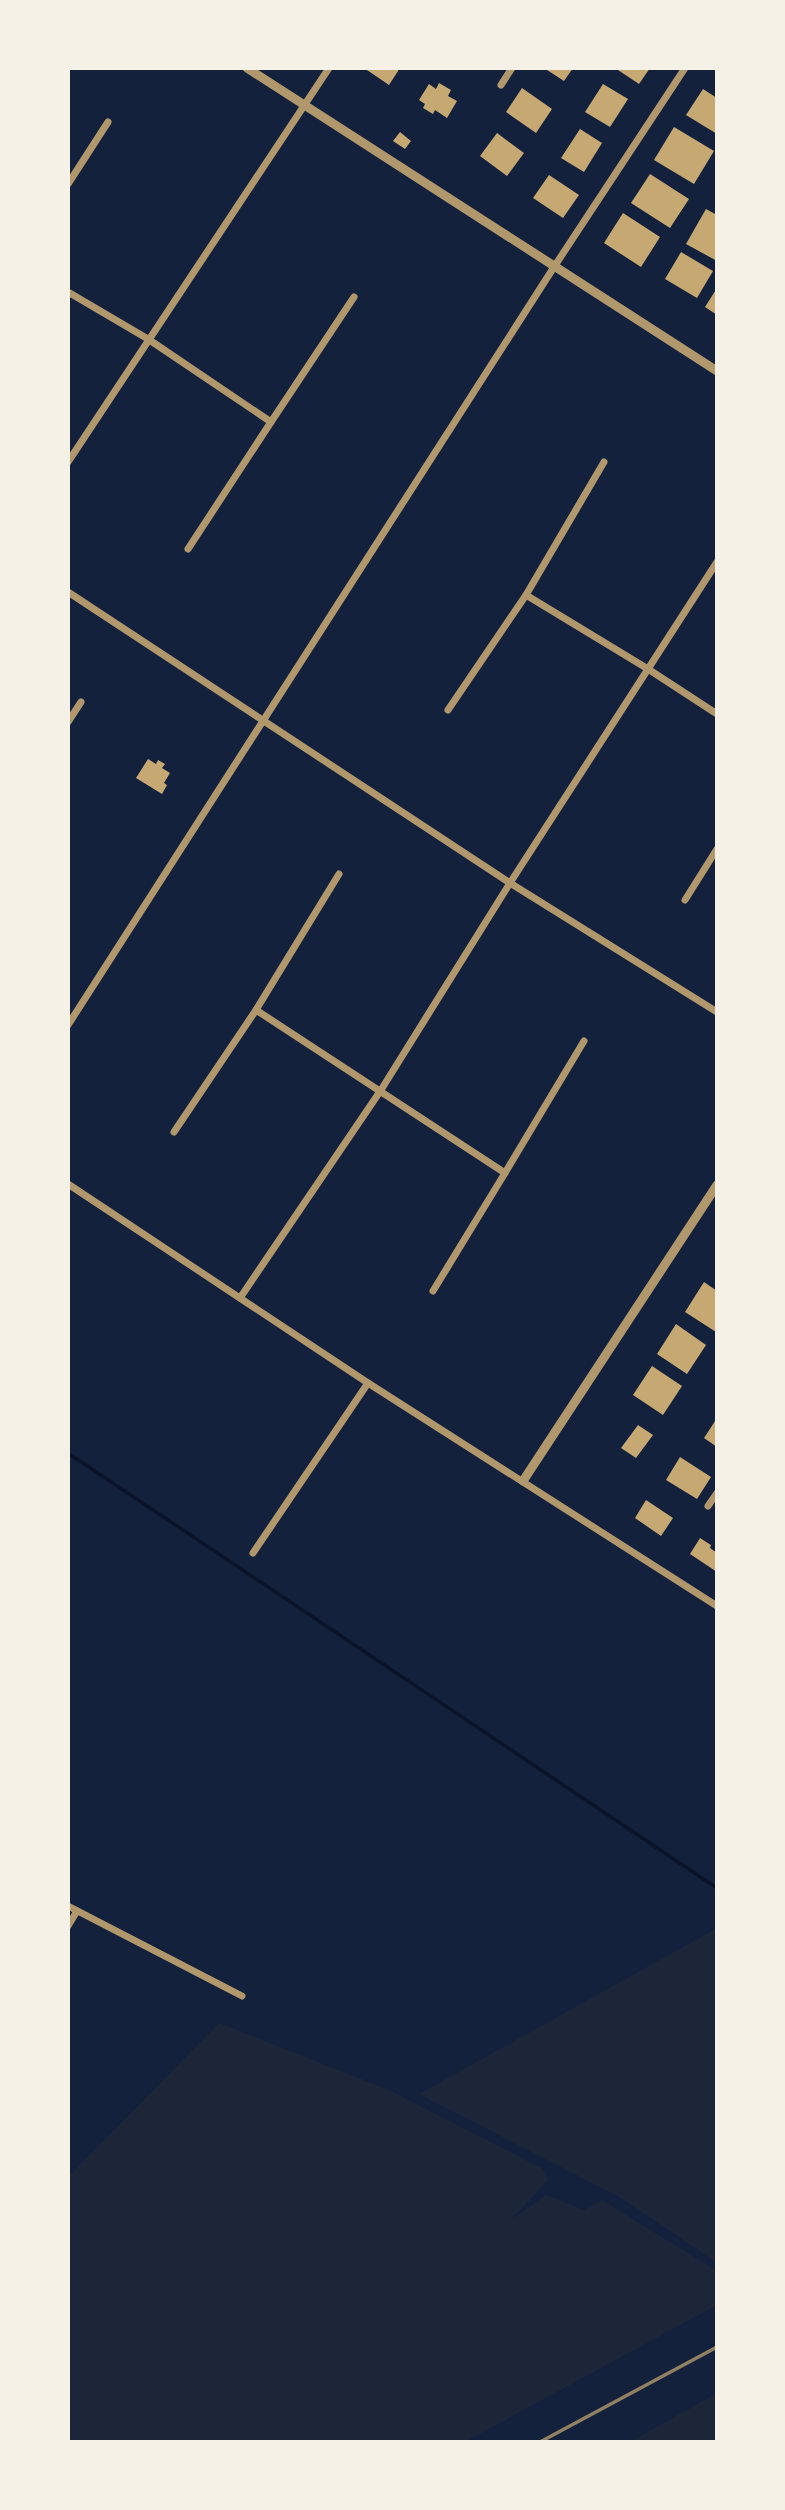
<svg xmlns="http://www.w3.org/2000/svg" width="785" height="2510" viewBox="0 0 785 2510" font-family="'PT Sans',sans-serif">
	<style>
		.green { fill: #1d2539 }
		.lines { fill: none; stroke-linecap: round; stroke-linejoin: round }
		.stream { stroke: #0b132b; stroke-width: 3.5 }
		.building { fill: #c6a872 }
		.minor { stroke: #b1986c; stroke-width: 7 }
		.tertiary { stroke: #b1986c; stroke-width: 9 }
		.rail { stroke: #918062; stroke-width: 3.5 }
	</style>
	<rect width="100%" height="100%" fill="#14213d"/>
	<!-- green -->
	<g class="green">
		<polygon points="717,1928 717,2263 621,2198 419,2094"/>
		<polygon points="219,2023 389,2090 543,2169 548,2180 512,2219 546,2195 584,2210 602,2200 717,2271 717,2305 465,2442 68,2442 68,2177"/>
		<polygon points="717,2393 717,2442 630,2442"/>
	</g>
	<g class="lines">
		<!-- stream -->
		<polyline class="stream" points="68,1453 717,1888"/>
	</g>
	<!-- building -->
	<g class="building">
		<polygon points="364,68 400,68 389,85"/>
		<polygon points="544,68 573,68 564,81"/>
		<polygon points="615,68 650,68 639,84"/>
		<polygon points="439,83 451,90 448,96 457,101 447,118 435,110 433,114 423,108 425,104 419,100 429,84 436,89"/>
		<polygon points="603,84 628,99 610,127 585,112"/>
		<polygon points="522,88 552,109 536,133 506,112"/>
		<polygon points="703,89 717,98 717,134 686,115"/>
		<polygon points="674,127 714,151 694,184 654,160"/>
		<polygon points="580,129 602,143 584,172 561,158"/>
		<polygon points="400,132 411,141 405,149 393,141"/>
		<polygon points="497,133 524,153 507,176 480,156"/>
		<polygon points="650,174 689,199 670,228 631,203"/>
		<polygon points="549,175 579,195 563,218 533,198"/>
		<polygon points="706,209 717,215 717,261 686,244"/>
		<polygon points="623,213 660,237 641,267 604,243"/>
		<polygon points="681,252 713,271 697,298 665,279"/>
		<polygon points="717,288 717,315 705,307"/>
		<polygon points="148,759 156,764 158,760 165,764 162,768 170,773 164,783 167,785 162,794 136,778"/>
		<polygon points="704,1282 717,1291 716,1332 685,1312"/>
		<polygon points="676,1324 706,1345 687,1374 657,1354"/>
		<polygon points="652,1366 682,1386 663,1415 633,1395"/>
		<polygon points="717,1418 717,1447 704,1438"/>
		<polygon points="638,1425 653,1435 636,1458 621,1448"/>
		<polygon points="680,1457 711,1477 697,1499 666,1480"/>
		<polygon points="646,1500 673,1518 661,1536 635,1518"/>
		<polygon points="700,1538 711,1545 710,1548 717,1553 717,1572 690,1554"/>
	</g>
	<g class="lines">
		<!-- minor -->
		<g class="minor">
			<polyline points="501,85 512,68"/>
			<polyline points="68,184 108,122"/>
			<polyline points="68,292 148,339 271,422 188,549"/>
			<polyline points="271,422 354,297"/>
			<polyline points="68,462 329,68"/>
			<polyline points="68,592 510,883 717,1012"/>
			<polyline points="526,595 604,462"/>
			<polyline points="448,710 526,595 648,669 717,714"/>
			<polyline points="68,722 81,702"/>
			<polyline points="685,900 717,849"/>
			<polyline points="256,1010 339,874"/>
			<polyline points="68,1025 554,267 685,68"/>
			<polyline points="174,1132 256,1010 505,1173 433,1291"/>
			<polyline points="505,1173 584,1041"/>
			<polyline points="68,1184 368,1383 717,1606"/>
			<polyline points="240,1298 381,1090 510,883 717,562"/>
			<polyline points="708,1506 717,1493"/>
			<polyline points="253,1553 368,1383"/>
			<polyline points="68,1906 242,1996"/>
			<polyline points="68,1926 77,1911"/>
		</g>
		<!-- tertiary -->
		<g class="tertiary">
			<polyline points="247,68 717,371"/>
			<polyline points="523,1481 717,1185"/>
		</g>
		<!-- rail -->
		<polyline class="rail" points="540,2442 717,2347"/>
	</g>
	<!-- border -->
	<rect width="785" height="2510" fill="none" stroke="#f6f1e7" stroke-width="140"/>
</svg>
